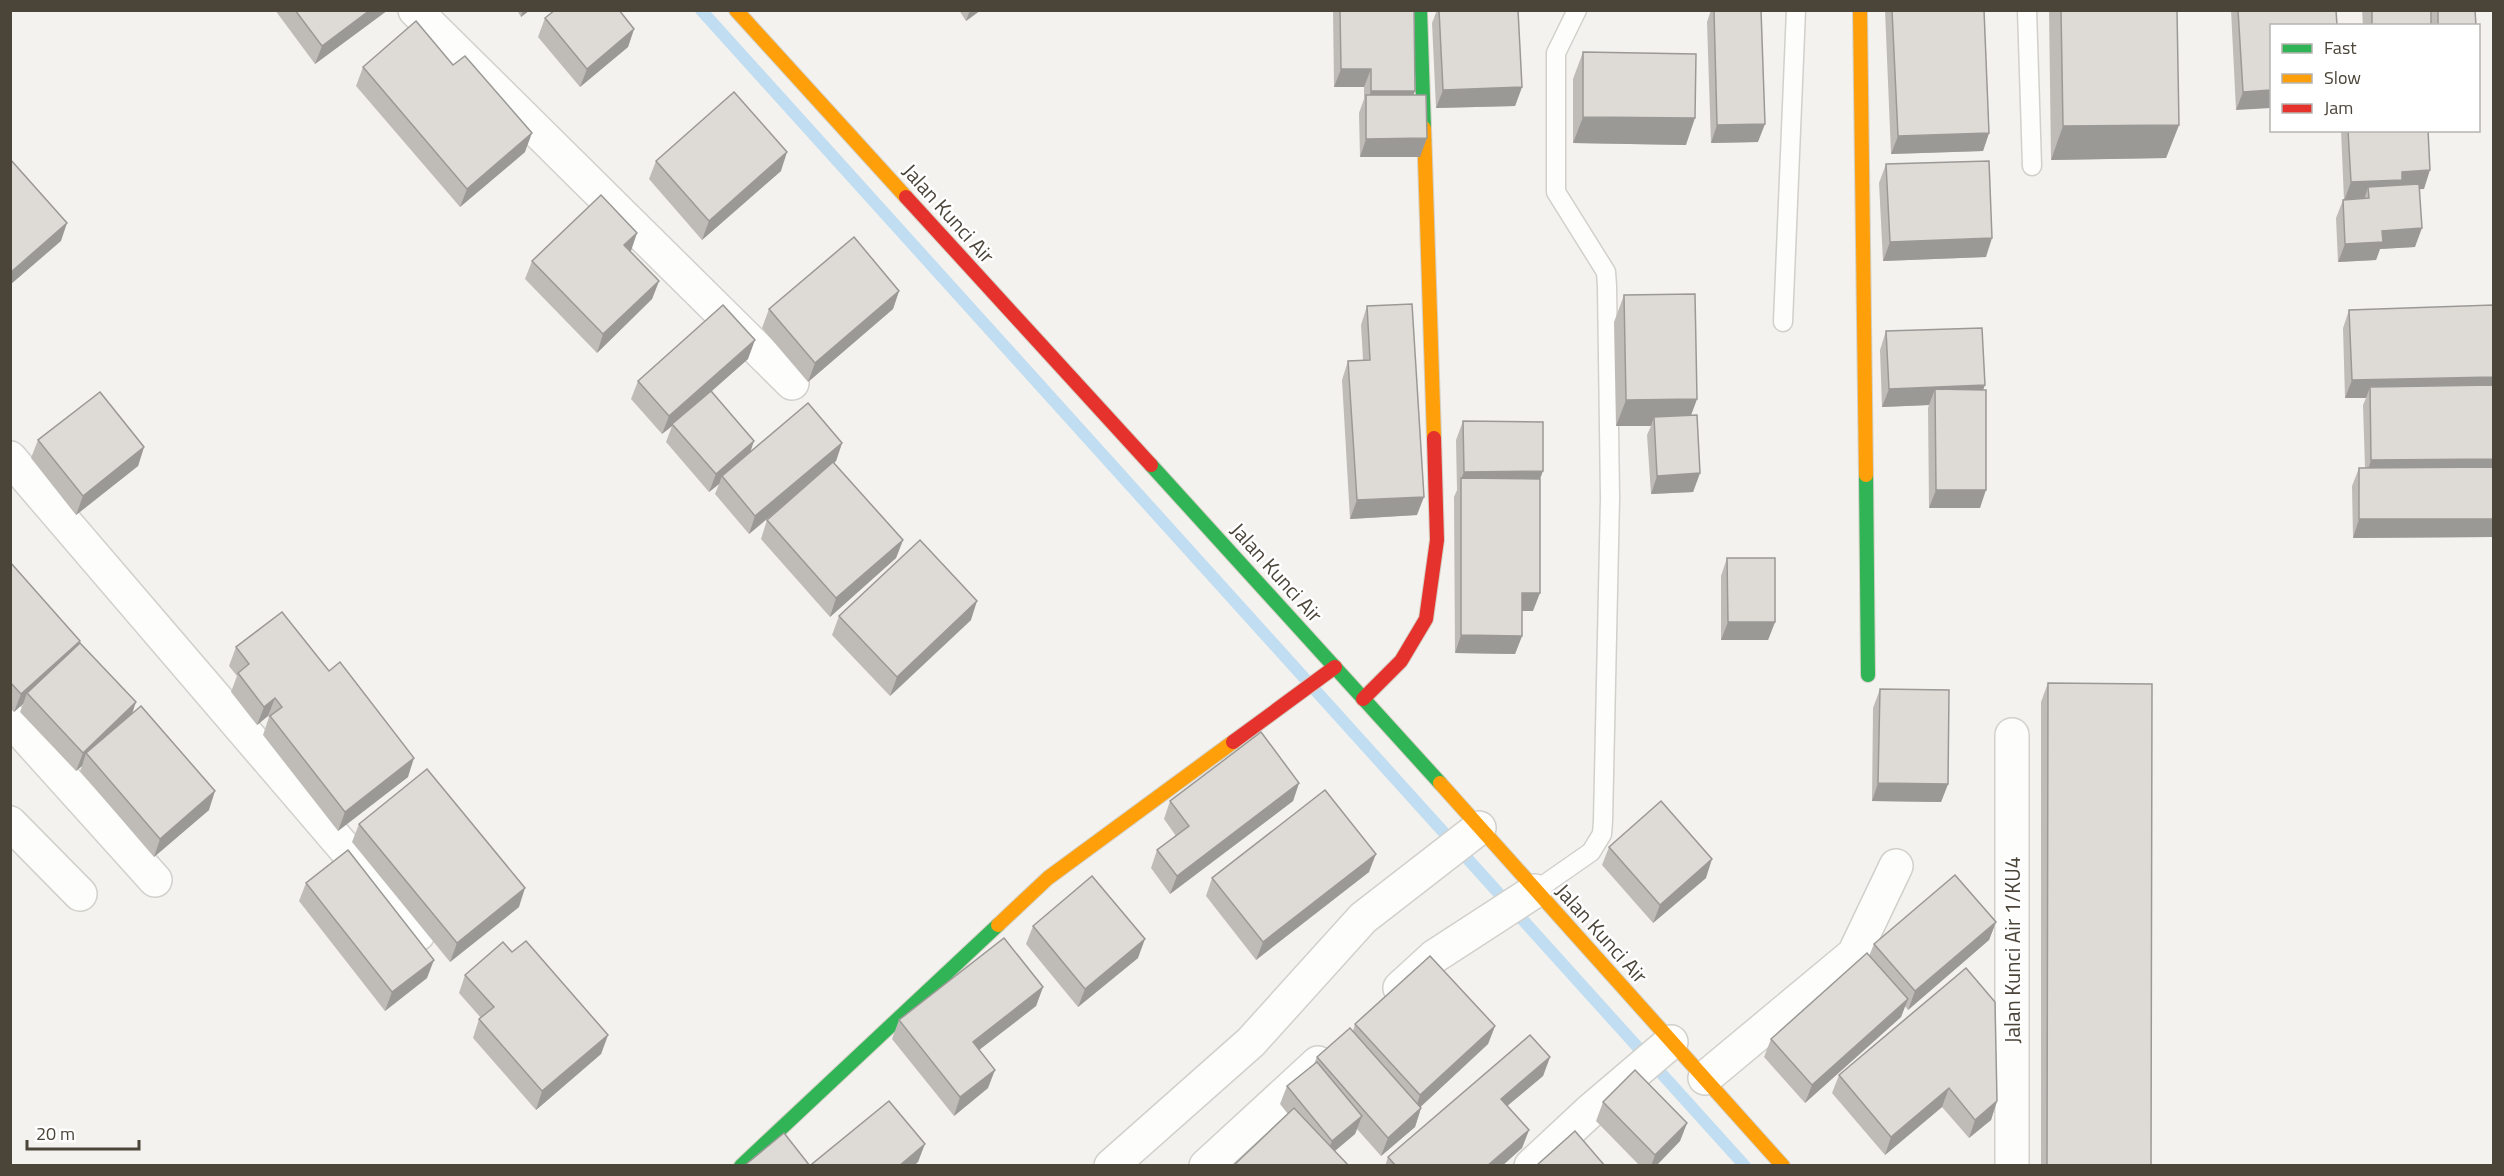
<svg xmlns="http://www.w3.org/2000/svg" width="2504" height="1176" viewBox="0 0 2504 1176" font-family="'Titillium Web',sans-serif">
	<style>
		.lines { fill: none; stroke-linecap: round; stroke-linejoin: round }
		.stream { stroke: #c0ddf1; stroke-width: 12 }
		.lane-casing { stroke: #d2d0cb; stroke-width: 21 }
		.street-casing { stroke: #d2d0cb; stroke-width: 36 }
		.fast-casing { stroke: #d3cfc5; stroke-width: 16 }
		.slow-casing { stroke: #d3cfc5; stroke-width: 16 }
		.jam-casing { stroke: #d3cfc5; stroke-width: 16 }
		.lane { stroke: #fdfdfc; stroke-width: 18 }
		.street { stroke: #fdfdfc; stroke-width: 33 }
		.fast { stroke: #30b455; stroke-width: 14 }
		.slow { stroke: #ff9f0a; stroke-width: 14 }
		.jam { stroke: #e5322d; stroke-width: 14 }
		.wall { fill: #bfbcb8 }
		.shaded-wall { fill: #9b9996 }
		.building { fill: #dedbd6; stroke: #9b9996; stroke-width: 1.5 }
		.labels { text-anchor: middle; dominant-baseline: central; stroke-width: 5; stroke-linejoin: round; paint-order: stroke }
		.street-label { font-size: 21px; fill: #4b4439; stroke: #fff }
	</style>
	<rect width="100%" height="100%" fill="#f4f2ee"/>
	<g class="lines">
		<!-- stream -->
		<polyline class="stream" points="701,10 1745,1166"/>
		<!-- lane casing -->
		<g class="lane-casing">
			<g id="lane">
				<polyline points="2027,10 2032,166"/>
				<polyline points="1783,322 1796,10"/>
				<polyline points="1535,891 1591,852 1602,834 1603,821 1610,498 1607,286 1606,272 1556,192 1556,53 1577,10"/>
			</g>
		</g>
		<!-- street casing -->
		<g class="street-casing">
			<g id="street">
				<polyline points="415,10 792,383"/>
				<polyline points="10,458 418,934"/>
				<polyline points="10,719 155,880"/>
				<polyline points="10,823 80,894"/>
				<polyline points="1400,988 1435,956 1535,891"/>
				<polyline points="1705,1078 1854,954 1896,866"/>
				<polyline points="1111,1166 1251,1042 1363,918 1479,828"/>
				<polyline points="1206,1166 1318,1063"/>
				<polyline points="1531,1166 1590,1111 1671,1042"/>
				<polyline points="2012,1166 2012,735"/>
			</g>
		</g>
		<!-- fast casing -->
		<g class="fast-casing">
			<g id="fast">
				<polyline points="1420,10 1424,128"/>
				<polyline points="1151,465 1440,783"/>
				<polyline points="1866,475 1868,675"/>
				<polyline points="741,1166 998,925"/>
			</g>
		</g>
		<!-- slow casing -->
		<g class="slow-casing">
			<g id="slow">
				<polyline points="736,10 906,197"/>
				<polyline points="1860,10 1866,475"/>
				<polyline points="1424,128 1434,438"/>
				<polyline points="1440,783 1783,1166"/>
				<polyline points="998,925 1048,878 1233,742"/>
			</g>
		</g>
		<!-- jam casing -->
		<g class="jam-casing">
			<g id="jam">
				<polyline points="906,197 1151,465"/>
				<polyline points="1363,699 1401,661 1426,619 1437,540 1434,438"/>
				<polyline points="1233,742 1335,667"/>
			</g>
		</g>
		<!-- lane -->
		<use href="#lane" class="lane"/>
		<!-- street -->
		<use href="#street" class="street"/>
		<!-- fast -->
		<use href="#fast" class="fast"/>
		<!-- slow -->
		<use href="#slow" class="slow"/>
		<!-- jam -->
		<use href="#jam" class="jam"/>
	</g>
	<!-- wall -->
	<g class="wall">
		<polygon points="275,10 388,10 315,64"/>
		<polygon points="517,10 530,10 521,17"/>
		<polygon points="959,10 981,10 966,21"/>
		<polygon points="1333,10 1414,10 1414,95 1420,157 1360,157 1359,113 1364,99 1364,87 1334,87"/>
		<polygon points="1437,10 1518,10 1522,87 1515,106 1436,108 1432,23"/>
		<polygon points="1711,10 1761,10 1758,142 1711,143 1707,22"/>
		<polygon points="1885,10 1984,10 1989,133 1983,151 1891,154"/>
		<polygon points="2049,10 2177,10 2179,125 2166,158 2051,160"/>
		<polygon points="2231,10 2336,10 2236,110"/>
		<polygon points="2362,10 2475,10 2476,26 2363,26"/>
		<polygon points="545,18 634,29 628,47 580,87 538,37"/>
		<polygon points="1583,52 1686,145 1573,143 1573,79"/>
		<polygon points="363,67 525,152 460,207 356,86"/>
		<polygon points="2341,130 2428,130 2424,189 2419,189 2415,247 2380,249 2376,260 2338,262 2336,218 2343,200 2344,200"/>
		<polygon points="656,161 781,171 702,240 649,179"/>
		<polygon points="1886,164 1986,257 1883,261 1879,183"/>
		<polygon points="630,251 659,281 652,299 597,353 525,279 532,261"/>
		<polygon points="899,291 893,309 808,382 762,328 769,309"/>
		<polygon points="1624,295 1697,399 1691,415 1700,473 1693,492 1651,494 1647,435 1651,426 1616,426 1614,322"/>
		<polygon points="1367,306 1417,515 1350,519 1342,380 1348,361 1363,360 1361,325"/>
		<polygon points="2349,310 2493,467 2492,537 2353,538 2352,486 2359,468 2365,468 2363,405 2366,398 2345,398 2343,328"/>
		<polygon points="1886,331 1983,390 1980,508 1929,508 1928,408 1929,405 1882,407 1880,350"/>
		<polygon points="748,359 712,391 751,452 842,443 836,461 834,463 903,540 896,558 830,617 761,539 767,520 801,491 749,534 715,494 719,484 709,492 666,442 672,426 662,434 631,399 638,381"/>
		<polygon points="1463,421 1540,479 1533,611 1522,611 1522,636 1515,654 1455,653 1454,497 1457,490 1456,440"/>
		<polygon points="38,440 144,447 138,466 76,515 31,458"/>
		<polygon points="1727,558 1775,622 1768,640 1721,640 1721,576"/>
		<polygon points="10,562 79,645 209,810 154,857 80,771 82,766 76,771 20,712 23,704 14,712 10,708"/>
		<polygon points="839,616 971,620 890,696 832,635"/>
		<polygon points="236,647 408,777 338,831 263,735 269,717 268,716 257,725 231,692 237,676 229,666"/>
		<polygon points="2048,683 2151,1166 2041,1166 2041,702"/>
		<polygon points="1880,689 1948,784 1941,802 1872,801 1873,708"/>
		<polygon points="1299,783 1293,801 1170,894 1151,868 1157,850 1176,836 1164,819 1170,801"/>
		<polygon points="359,824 519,907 450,962 352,842"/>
		<polygon points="1609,847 1706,878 1653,923 1602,865"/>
		<polygon points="1369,872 1256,960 1206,896 1212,878"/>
		<polygon points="306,883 427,978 385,1011 299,901"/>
		<polygon points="1996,922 1989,940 1908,1010 1905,1006 1901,1017 1805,1103 1764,1057 1771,1039 1869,956 1874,944"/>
		<polygon points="1033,926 1138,958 1078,1007 1026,944"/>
		<polygon points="465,975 608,1035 601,1054 536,1110 473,1038 479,1019 481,1018 459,993"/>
		<polygon points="1043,987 1036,1006 979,1050 988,1088 954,1116 892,1039 899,1020"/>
		<polygon points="1995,1002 1997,1101 1991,1120 1969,1138 1942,1107 1885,1155 1832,1093 1839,1075"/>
		<polygon points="1355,1024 1495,1026 1488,1044 1420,1107 1421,1108 1415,1127 1381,1156 1357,1129 1355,1134 1335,1151 1288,1114 1280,1104 1287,1086 1314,1064 1317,1057 1353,1031"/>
		<polygon points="1550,1057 1543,1076 1507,1106 1529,1130 1522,1148 1502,1166 1385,1166 1388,1157"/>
		<polygon points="1603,1102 1687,1123 1680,1141 1656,1166 1640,1166 1596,1121"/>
	</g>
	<!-- shaded-wall -->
	<g class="shaded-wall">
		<polygon points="370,10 388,10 315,64 322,46"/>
		<polygon points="523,10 530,10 521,17"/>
		<polygon points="970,10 981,10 966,21"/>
		<polygon points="634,29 628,47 580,87 587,69"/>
		<polygon points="1341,69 1371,69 1364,87 1334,87"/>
		<polygon points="1522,87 1515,106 1436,108 1443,90"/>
		<polygon points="2271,90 2271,108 2236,110 2243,92"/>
		<polygon points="1371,91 1415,91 1408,109 1366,105"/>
		<polygon points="1583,117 1695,118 1686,145 1573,143"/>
		<polygon points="1765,124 1758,142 1711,143 1717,125"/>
		<polygon points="2179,125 2166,158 2051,160 2063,126"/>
		<polygon points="532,133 525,152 460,207 467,189"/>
		<polygon points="1989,133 1983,151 1891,154 1898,136"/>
		<polygon points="1427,138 1420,157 1360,157 1366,139"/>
		<polygon points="787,152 781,171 702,240 709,221"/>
		<polygon points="2430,170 2424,189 2399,190 2368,187 2364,200 2344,201 2351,182 2402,172"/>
		<polygon points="67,223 61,241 10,285 10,273"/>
		<polygon points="2422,228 2415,247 2380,249 2376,260 2338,262 2345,244 2382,231"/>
		<polygon points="637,233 631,251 617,263 624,245"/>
		<polygon points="1992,238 1986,257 1883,261 1890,242"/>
		<polygon points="659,281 652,299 597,353 603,334"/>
		<polygon points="899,291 893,309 808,382 815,363"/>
		<polygon points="755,340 748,359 673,425 672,424 672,426 662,434 669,416"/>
		<polygon points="2493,377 2493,387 2370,387 2366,398 2345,398 2352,380"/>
		<polygon points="1985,385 1978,404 1935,389 1929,405 1882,407 1889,389"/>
		<polygon points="1697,399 1687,426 1654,417 1651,426 1616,426 1626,400"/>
		<polygon points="754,441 748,459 722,476 719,484 709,492 716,474"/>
		<polygon points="842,443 836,461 749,534 755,516"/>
		<polygon points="144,447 138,466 76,515 83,496"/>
		<polygon points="2493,459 2493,466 2489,478 2365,479 2371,460"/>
		<polygon points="1543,471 1536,490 1461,479 1464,472"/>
		<polygon points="1700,473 1693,492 1651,494 1657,476"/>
		<polygon points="1936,490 1986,490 1980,508 1929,508"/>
		<polygon points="1424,497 1417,515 1350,519 1357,500"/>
		<polygon points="2359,519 2493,519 2493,534 2492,537 2353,538"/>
		<polygon points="903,540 896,558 830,617 836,598"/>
		<polygon points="1522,593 1540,593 1533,611 1515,611"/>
		<polygon points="977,601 971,620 890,696 897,677"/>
		<polygon points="1728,622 1775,622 1768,640 1721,640"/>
		<polygon points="1461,635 1522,636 1515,654 1455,653"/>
		<polygon points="80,641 74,659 27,693 23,704 14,712 21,694"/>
		<polygon points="275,698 268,716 257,725 264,707"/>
		<polygon points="136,702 130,720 86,753 82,766 76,771 83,753"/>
		<polygon points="414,758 408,777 338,831 345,812"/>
		<polygon points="1299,783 1293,801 1170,894 1177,876"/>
		<polygon points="1878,783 1948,784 1941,802 1872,801"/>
		<polygon points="215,791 209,810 154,857 160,839"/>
		<polygon points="1376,854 1369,872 1256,960 1263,942"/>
		<polygon points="1712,859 1706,878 1653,923 1660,905"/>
		<polygon points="525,888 519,907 450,962 457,943"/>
		<polygon points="1996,922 1989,940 1908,1010 1915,991"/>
		<polygon points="1145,939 1138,958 1078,1007 1085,989"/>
		<polygon points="434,960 427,978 385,1011 392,992"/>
		<polygon points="1043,987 1036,1006 966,1060 973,1042"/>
		<polygon points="1908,999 1901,1017 1805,1103 1812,1085"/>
		<polygon points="1495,1026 1488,1044 1414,1113 1420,1095"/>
		<polygon points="608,1035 601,1054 536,1110 542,1091"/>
		<polygon points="1550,1057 1543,1076 1494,1117 1501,1099"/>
		<polygon points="995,1070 988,1088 954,1116 960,1097"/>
		<polygon points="1949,1088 1942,1107 1885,1155 1891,1137"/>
		<polygon points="1997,1101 1991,1120 1969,1138 1975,1120"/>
		<polygon points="1421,1108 1415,1127 1381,1156 1388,1138"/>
		<polygon points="1362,1116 1355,1134 1325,1159 1332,1141"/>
		<polygon points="1687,1123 1680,1141 1656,1166 1651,1166 1655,1155"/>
		<polygon points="1529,1130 1522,1148 1502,1166 1487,1166"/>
		<polygon points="925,1144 918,1162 914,1166 899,1166"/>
	</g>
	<!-- building -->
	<g class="building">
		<polygon points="295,10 370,10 322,46"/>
		<polygon points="555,10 619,10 634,29 587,69 545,18"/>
		<polygon points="1340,10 1414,10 1415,91 1371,91 1371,69 1341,69"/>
		<polygon points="1439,10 1518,10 1522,87 1443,90"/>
		<polygon points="1714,10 1761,10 1765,124 1717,125"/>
		<polygon points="1892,10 1984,10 1989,133 1898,136"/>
		<polygon points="2061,10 2177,10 2179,125 2063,126"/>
		<polygon points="2238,10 2336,10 2337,26 2271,26 2271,90 2243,92"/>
		<rect x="2372" y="10" width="59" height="16"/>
		<polygon points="2438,10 2475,10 2476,26 2438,26"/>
		<polygon points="416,21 453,65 465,56 532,133 467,189 363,67"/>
		<polygon points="1583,52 1696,54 1695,118 1583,117"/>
		<polygon points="734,92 787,152 709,221 656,161"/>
		<polygon points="1366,95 1426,95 1427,138 1366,139"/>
		<polygon points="2348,130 2428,130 2430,170 2402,172 2402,180 2351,182"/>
		<polygon points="10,159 67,223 10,273"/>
		<polygon points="1989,161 1992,238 1890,242 1886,164"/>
		<polygon points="2419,184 2422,228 2382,231 2383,242 2345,244 2343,200 2369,198 2368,187"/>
		<polygon points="601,195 637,233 624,245 659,281 603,334 532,261"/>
		<polygon points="854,237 899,291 815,363 769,309"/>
		<polygon points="1695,294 1697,399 1626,400 1624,295"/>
		<polygon points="1412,304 1424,497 1357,500 1348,361 1370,360 1367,306"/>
		<polygon points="723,305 755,340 669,416 638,381"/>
		<polygon points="2493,305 2493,377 2352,380 2349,310"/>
		<polygon points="1982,328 1985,385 1889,389 1886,331"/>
		<polygon points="2493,385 2493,459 2371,460 2370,387"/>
		<polygon points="1935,389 1986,390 1986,490 1936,490"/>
		<polygon points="711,391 754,441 716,474 672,424"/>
		<polygon points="100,392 144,447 83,496 38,440"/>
		<polygon points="808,403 842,443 755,516 722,476"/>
		<polygon points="1697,415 1700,473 1657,476 1654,417"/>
		<polygon points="1463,421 1543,422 1543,471 1464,472"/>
		<polygon points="833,462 903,540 836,598 767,520"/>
		<polygon points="2493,467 2493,519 2359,519 2359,468"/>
		<polygon points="1461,478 1540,479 1540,593 1522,593 1522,636 1461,635"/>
		<polygon points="920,540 977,601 897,677 839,616"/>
		<polygon points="1727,558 1775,558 1775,622 1728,622"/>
		<polygon points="10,562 80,641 21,694 10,682"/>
		<polygon points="282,612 329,671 340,662 414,758 345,812 270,716 282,707 275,698 264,707 238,673 249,664 236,647"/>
		<polygon points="80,643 136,702 83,753 27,693"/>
		<polygon points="2048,683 2152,684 2151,1166 2047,1166"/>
		<polygon points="1880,689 1949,690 1948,784 1878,783"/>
		<polygon points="141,706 215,791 160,839 86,753"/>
		<polygon points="1261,732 1299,783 1177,876 1157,850 1189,826 1170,801"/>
		<polygon points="427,769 525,888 457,943 359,824"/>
		<polygon points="1325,790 1376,854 1263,942 1212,878"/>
		<polygon points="1661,801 1712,859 1660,905 1609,847"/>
		<polygon points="348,850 434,960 392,992 306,883"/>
		<polygon points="1955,875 1996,922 1915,991 1874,944"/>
		<polygon points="1092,876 1145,939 1085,989 1033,926"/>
		<polygon points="1004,938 1043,987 973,1042 995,1070 960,1097 899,1020"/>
		<polygon points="526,941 608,1035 542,1091 479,1019 494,1007 465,975 503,942 512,952"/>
		<polygon points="1867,953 1908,999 1812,1085 1771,1039"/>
		<polygon points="1430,956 1495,1026 1420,1095 1355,1024"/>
		<polygon points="1966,968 1995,1002 1997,1101 1975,1120 1949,1088 1891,1137 1839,1075"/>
		<polygon points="1350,1028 1421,1108 1388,1138 1317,1057"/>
		<polygon points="1530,1035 1550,1057 1501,1099 1529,1130 1487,1166 1396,1166 1388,1157"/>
		<polygon points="1317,1062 1362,1116 1332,1141 1287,1086"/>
		<polygon points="1635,1070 1687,1123 1655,1155 1603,1102"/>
		<polygon points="889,1101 925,1144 899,1166 813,1166 812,1164"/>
		<polygon points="1294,1108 1349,1166 1233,1166"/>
		<polygon points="1575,1131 1605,1166 1536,1166"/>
		<polygon points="784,1133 810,1166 744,1166"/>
	</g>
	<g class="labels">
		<!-- street labels -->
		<g class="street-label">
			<text transform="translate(949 213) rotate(48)">Jalan Kunci Air</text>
			<text transform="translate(1277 572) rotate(48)">Jalan Kunci Air</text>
			<text transform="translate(1602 933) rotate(48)">Jalan Kunci Air</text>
			<text transform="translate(2012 950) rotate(-90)">Jalan Kunci Air 1/KU4</text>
		</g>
	</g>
	<!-- border -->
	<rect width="2504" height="1176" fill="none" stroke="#4b4439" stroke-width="24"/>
	<!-- legend -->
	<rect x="2270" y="24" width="210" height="108" fill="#ffffff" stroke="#b7b4b0" stroke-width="1.5"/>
	<rect x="2282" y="44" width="30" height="9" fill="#30b455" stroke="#b7b4b0" stroke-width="1.5"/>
	<text x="2324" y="54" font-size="18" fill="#4b4439">Fast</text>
	<rect x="2282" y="74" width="30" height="9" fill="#ff9f0a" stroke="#b7b4b0" stroke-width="1.5"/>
	<text x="2324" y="84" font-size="18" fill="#4b4439">Slow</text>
	<rect x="2282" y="104" width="30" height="9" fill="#e5322d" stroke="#b7b4b0" stroke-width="1.5"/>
	<text x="2324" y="114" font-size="18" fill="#4b4439">Jam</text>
	<!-- scale -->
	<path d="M27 1140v9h112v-9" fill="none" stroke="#4b4439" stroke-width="3"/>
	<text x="36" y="1140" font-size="18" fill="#4b4439" stroke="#ffffff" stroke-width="4.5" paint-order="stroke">20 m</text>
</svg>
